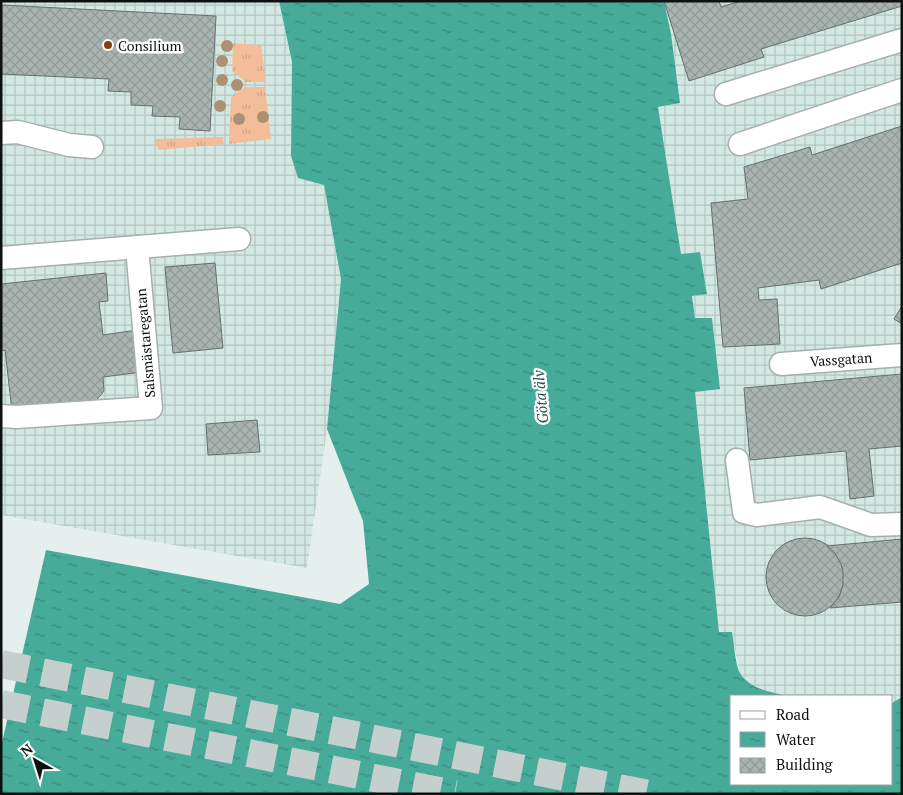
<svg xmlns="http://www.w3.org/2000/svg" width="903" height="795" viewBox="0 0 903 795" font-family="'PT Serif',serif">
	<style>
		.industrial { fill: url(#industrial-grid) }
		.grass { fill: url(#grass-tufts) }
		.water { fill: url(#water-ripples) }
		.building { fill: url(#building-cross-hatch); stroke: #66706e }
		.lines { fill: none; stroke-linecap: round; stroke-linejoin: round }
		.highway-tunnel { stroke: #c5cfcd; stroke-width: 28; stroke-dasharray: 28 14; stroke-linecap: butt }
		.minor-casing { stroke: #a5b0ad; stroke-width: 25 }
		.minor { stroke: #fff; stroke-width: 22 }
		.tree { fill: #ad9074 }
		.poi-dot { fill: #824209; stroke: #fff; stroke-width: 2 }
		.labels { text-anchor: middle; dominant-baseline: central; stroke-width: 5; stroke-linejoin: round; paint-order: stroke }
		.poi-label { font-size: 14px; fill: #0d1110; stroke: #fff; text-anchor: start }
		.street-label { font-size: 14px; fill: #0d1110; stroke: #fff }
		.water-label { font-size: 15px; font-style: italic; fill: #255149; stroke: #fff }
	</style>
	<defs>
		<pattern id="industrial-grid" width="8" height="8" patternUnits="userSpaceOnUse" patternTransform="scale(1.25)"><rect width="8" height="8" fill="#d3e8e3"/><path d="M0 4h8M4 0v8" fill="none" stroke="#b4c6c2"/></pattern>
		<pattern id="grass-tufts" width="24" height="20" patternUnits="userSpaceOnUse" patternTransform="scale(1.25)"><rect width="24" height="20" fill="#f4bd9a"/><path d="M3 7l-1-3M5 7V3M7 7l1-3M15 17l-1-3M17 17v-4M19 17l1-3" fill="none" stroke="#d0a184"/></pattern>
		<pattern id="water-ripples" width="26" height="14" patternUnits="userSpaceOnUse" patternTransform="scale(1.25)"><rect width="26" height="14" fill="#47ab9a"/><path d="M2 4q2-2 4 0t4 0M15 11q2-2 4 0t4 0" fill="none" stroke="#3a8a7c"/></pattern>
		<pattern id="building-cross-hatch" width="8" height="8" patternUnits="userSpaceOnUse" patternTransform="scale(1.25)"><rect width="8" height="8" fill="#a9b4b1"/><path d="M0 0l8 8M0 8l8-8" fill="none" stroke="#909a97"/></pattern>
	</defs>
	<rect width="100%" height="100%" fill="#e5f0ee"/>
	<!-- industrial -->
	<g class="industrial">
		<polygon points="1,1 279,1 292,62 291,156 324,184 341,279 327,429 307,568 1,515"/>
		<polygon points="664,1 902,1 902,697 894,703 892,703 892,696 790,696 761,690 748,683 739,670 732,632 719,632 695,392 720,388 712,318 695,318 692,296 707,293 700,252 681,255 658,107 679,103 671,34"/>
	</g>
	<!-- grass -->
	<g class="grass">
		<polygon points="233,43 261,45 266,82 246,82 232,71"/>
		<polygon points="245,87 265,87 271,139 229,144 231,97"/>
		<polygon points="223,137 224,144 159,150 155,143 156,139"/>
	</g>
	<!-- water -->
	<path class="water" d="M279,1H664L671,34L680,103L658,107L681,254L700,252L707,294L692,296L695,318H712L720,389L695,392L719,632H732C734,642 735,662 739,671C749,690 771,692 790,696H732V784H892V703L902,697V794H1V747L46,550L340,604L369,584L363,521L327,429L341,279L324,185L298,178L291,156L292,62Z"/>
	<!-- building -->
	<g class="building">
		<polygon points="664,1 719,1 721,7 741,1 902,1 902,6 761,49 764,57 689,81"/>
		<polygon points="1,5 216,16 210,131 179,129 180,117 152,116 153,106 131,105 131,92 108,91 109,79 1,74"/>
		<polygon points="902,126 902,263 821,289 819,280 758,288 759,300 777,299 780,344 723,347 711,203 748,199 744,167 810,147 812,155"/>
		<polygon points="215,263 223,348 173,353 165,267"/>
		<polygon points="106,273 108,301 99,302 103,335 137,330 142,372 103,377 104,391 94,403 12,411 5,350 1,351 1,284"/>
		<polygon points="902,306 902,324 894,319"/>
		<polygon points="902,374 902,446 869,449 874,496 850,499 846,451 750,460 744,388"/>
		<polygon points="257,420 260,452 208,455 206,424"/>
		<circle cx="805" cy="577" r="39"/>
		<polygon points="902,539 902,602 830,608 839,597 843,585 843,571 841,564 834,552 827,546"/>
	</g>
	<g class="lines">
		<!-- highway-tunnel -->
		<g class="highway-tunnel">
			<polyline points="1,664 649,794"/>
			<polyline points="1,704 455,794"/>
		</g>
		<!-- minor casing -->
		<g class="minor-casing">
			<g id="minor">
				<polyline points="726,94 902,40"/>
				<polyline points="1,133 18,132 69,145 92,147"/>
				<polyline points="740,144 902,90"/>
				<polyline points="1,258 239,239"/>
				<polyline points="781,364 902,355"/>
				<polyline points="1,416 17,417 151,408 137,247"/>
				<polyline points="737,460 744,512 757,515 820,507 871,525 902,524"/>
			</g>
		</g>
		<!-- minor -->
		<use href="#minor" class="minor"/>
	</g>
	<!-- trees -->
	<g class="tree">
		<circle cx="227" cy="46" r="6"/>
		<circle cx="222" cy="61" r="6"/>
		<circle cx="222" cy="80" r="6"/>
		<circle cx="237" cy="85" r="6"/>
		<circle cx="220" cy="106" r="6"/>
		<circle cx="263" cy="117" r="6"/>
		<circle cx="239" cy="119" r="6"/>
	</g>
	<!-- markers -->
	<circle class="poi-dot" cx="108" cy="45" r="5"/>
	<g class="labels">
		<!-- poi labels -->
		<g class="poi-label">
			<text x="118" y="45">Consilium</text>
		</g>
		<!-- street labels -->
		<g class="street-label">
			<text transform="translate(145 343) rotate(-95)">Salsmästaregatan</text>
			<text transform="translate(841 359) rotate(-4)">Vassgatan</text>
		</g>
		<!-- water labels -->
		<g class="water-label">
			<text transform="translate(540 397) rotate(-95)">Göta älv</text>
		</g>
	</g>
	<!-- border -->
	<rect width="903" height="795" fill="none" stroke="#0d1110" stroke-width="5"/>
	<!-- legend -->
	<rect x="730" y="695" width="162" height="90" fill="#ffffff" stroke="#9ea09f"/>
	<rect x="740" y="711" width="25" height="8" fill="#ffffff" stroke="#9ea09f"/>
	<text x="776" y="720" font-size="15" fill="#0d1110">Road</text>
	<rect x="740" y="732" width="25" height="15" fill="url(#water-ripples)" stroke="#9ea09f"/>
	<text x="776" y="745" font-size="15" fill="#0d1110">Water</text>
	<rect x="740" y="758" width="25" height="15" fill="url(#building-cross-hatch)" stroke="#9ea09f"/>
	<text x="776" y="770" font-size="15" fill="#0d1110">Building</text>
	<!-- north arrow -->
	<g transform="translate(35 760) rotate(321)" stroke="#ffffff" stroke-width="4" paint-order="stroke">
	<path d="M0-4L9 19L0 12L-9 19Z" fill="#0d1110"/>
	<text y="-8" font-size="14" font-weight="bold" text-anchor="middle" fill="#0d1110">N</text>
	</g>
</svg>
